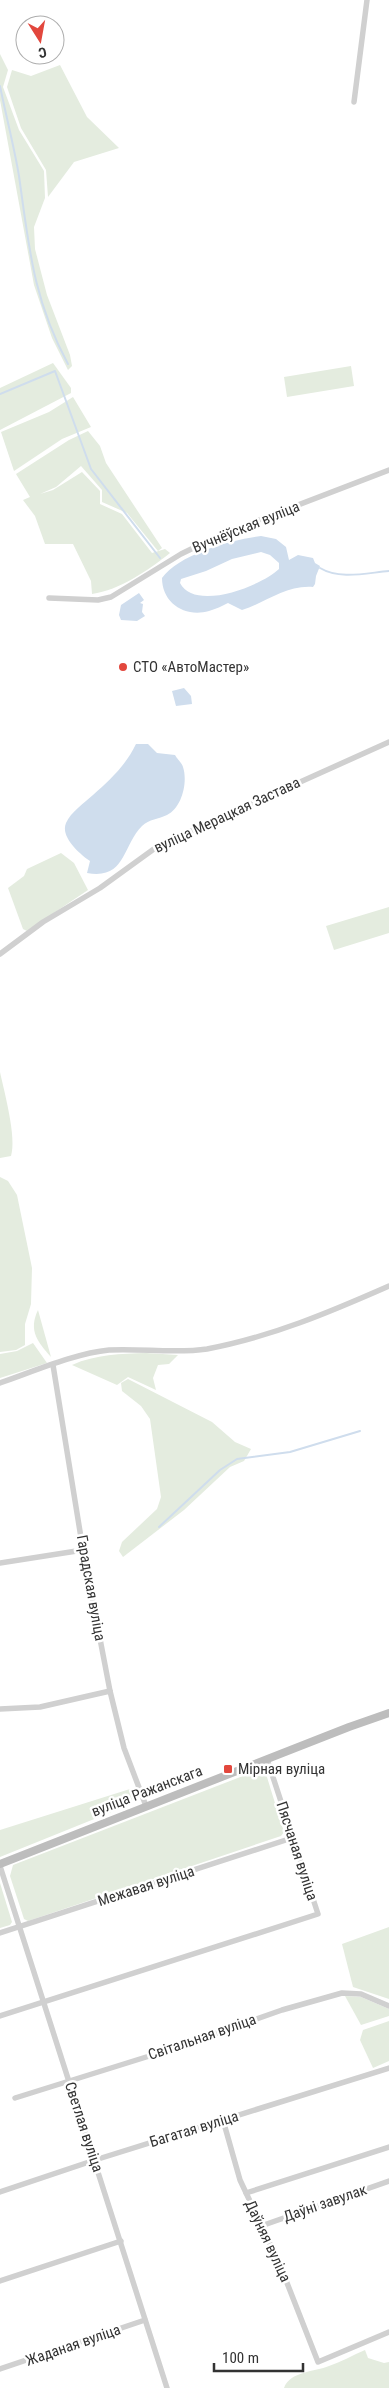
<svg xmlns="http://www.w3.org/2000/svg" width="389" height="2388" viewBox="0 0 389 2388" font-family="'Roboto Condensed',sans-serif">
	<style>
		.green { fill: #e4ecdf }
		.water { fill: #cfdded; fill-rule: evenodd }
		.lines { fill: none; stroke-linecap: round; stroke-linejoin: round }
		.stream { stroke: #cfdded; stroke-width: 2 }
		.street { stroke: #d0d0d0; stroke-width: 5.5 }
		.secondary { stroke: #bdbdbd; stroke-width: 8 }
		.poi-dot { fill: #e2473d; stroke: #fff; stroke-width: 2 }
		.labels { text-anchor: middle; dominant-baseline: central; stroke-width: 5; stroke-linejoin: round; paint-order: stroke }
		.street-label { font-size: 15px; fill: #333; stroke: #fff }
		.poi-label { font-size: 15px; fill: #333; stroke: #fff; text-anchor: start }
	</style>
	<rect width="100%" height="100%" fill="#fff"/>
	<!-- green -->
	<g class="green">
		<polygon points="0,54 8,70 3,87 19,130 44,171 45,198 34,227 35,249 47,295 70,355 72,366 68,370 52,338 34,285 0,100"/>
		<polygon points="60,65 87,117 119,148 74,162 48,197 46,170 21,128 7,87 12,70 31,76"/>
		<polygon points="53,363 71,388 71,393 0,430 0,388"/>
		<polygon points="351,366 354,386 287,397 284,377"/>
		<polygon points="73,397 91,427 62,439 14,471 1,432 49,412"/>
		<path d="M88,431L100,446L106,463L162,548L158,551L127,513L102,502V490L81,466L56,487L40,494L53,490L82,472L100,491V504L122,514L152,553L165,549L170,553C147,571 120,590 92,594L91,581L73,544H45L35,516L23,500L30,497L16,474L69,440Z"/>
		<polygon points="61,853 74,863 88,890 27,931 23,929 8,888 24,876 27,869"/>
		<polygon points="389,907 389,933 334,950 326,926"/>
		<path d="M0,1072C4,1091 17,1138 11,1156L0,1158Z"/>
		<polygon points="0,1177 8,1181 17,1195 32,1268 31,1304 25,1324 25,1345 16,1350 0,1352"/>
		<path d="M38,1310L51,1357C38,1342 28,1331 38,1310Z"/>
		<polygon points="33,1343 47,1363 0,1378 0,1354 17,1351"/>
		<path d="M146,1353L178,1355L169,1364L158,1365L153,1378L156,1390L128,1377L117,1385L72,1365C96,1354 121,1354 146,1353Z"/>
		<polygon points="128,1379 212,1422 235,1442 251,1449 244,1461 230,1467 184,1510 123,1557 119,1551 122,1542 157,1509 161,1497 150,1419 141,1406 122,1391 121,1383"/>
		<polygon points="261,1769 266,1774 284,1832 281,1836 28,1921 24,1919 10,1876 13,1865"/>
		<polygon points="130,1789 132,1799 129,1805 0,1857 0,1830"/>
		<polygon points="0,1883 12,1922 10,1925 0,1928"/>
		<polygon points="389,1927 389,1999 353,1987 342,1944"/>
		<polygon points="345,1996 361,1997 389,2009 389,2016 361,2025"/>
		<polygon points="389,2021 389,2061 373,2068 360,2040 363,2030"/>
		<path d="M365,2350L368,2358L384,2363L389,2362V2388H284C290,2371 315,2372 329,2366C341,2362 353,2355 365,2350Z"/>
	</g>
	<!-- water -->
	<g class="water">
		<path d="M261,536L276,539L286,547L289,560L298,555L313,558L315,563L320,566L316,576L315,584L313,587C286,585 267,602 242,610L228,603C222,606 216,609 209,611C185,618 162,603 162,578C179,554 233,539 261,536ZM261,552L270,555L279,563V569C261,586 195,612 180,583L181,579L206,571L232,559Z"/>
		<polygon points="139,593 144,600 140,603 143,604 142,612 145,616 137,621 121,620 119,615 121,605"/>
		<polygon points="184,688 191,696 192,704 176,706 172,691"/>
		<path d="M136,744H148L157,753L175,755C177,759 182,763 183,767C188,782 182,808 167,815C159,819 149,819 142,826C122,846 126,880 87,873L90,861C80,854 60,837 66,823C71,812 84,803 93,795C110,780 126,765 136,744Z"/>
	</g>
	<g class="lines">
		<!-- stream -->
		<g class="stream">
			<path d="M0,86C6,116 14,146 19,176C29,247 33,299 68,364"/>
			<polyline points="0,394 55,371 91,469 160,558"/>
			<path d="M320,568C340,580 366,573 389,571"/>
			<polyline points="159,1527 220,1470 237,1459 290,1452 360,1431"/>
		</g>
		<!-- street -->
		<g class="street">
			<polyline points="354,102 367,0"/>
			<polyline points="49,598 98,600 111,597 181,554 220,535 389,470"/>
			<polyline points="0,954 43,922 100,888 158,846 389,742"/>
			<polyline points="53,1365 83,1550 110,1691 124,1748 146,1806"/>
			<path d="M0,1383C32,1372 76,1353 109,1350C141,1348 175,1354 207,1349C271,1337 330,1312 389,1286"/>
			<polyline points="0,1563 83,1550"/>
			<polyline points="0,1709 40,1707 110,1691"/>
			<polyline points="0,1866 167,2388"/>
			<polyline points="0,1933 292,1838"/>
			<polyline points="0,2016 318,1914 267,1759"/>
			<polyline points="15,2098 175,2048 282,2010 342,1993 361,1994 389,2006"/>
			<polyline points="223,2120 240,2180 280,2265 318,2362 389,2332"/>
			<polyline points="0,2192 95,2160 389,2068"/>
			<polyline points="246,2193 389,2147"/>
			<polyline points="261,2226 389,2181"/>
			<polyline points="0,2281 121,2241"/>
			<polyline points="0,2369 145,2320"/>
		</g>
		<!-- secondary -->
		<polyline class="secondary" points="0,1864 349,1727 389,1713"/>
	</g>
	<!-- markers -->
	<g class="poi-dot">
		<circle cx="123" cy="667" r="5"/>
		<rect x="223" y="1764" width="10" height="10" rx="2.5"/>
	</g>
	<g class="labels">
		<!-- street labels -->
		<g class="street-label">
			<text transform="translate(246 527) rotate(-22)">Вучнёўская вуліца</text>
			<text transform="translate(227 815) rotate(-25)">вуліца Мерацкая Застава</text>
			<text transform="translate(91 1588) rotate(80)">Гарадская вуліца</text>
			<text transform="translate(147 1791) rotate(-21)">вуліца Ражанскага</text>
			<text transform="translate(297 1851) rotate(72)">Пясчаная вуліца</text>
			<text transform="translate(146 1886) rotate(-18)">Межавая вуліца</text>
			<text transform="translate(202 2037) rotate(-19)">Світальная вуліца</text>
			<text transform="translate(84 2127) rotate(72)">Светлая вуліца</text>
			<text transform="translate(194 2129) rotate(-17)">Багатая вуліца</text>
			<text transform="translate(325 2203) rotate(-19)">Даўні завулак</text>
			<text transform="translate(268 2241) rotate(65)">Даўняя вуліца</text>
			<text transform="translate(73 2345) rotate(-19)">Жаданая вуліца</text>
		</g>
		<!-- poi labels -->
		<g class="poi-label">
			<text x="133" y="667">СТО «АвтоМастер»</text>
			<text x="238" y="1769">Мірная вуліца</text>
		</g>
	</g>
	<!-- north arrow -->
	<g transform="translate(40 40) rotate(169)"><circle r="24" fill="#ffffff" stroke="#adadad"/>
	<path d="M0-4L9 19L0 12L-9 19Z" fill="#e2473d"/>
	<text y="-8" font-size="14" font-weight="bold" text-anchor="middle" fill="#333333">С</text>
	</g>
	<!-- scale -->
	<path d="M214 2363v8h89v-8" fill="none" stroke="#333333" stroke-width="2.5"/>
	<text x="222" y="2363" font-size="15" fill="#333333" stroke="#ffffff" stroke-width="4" paint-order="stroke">100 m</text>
</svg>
